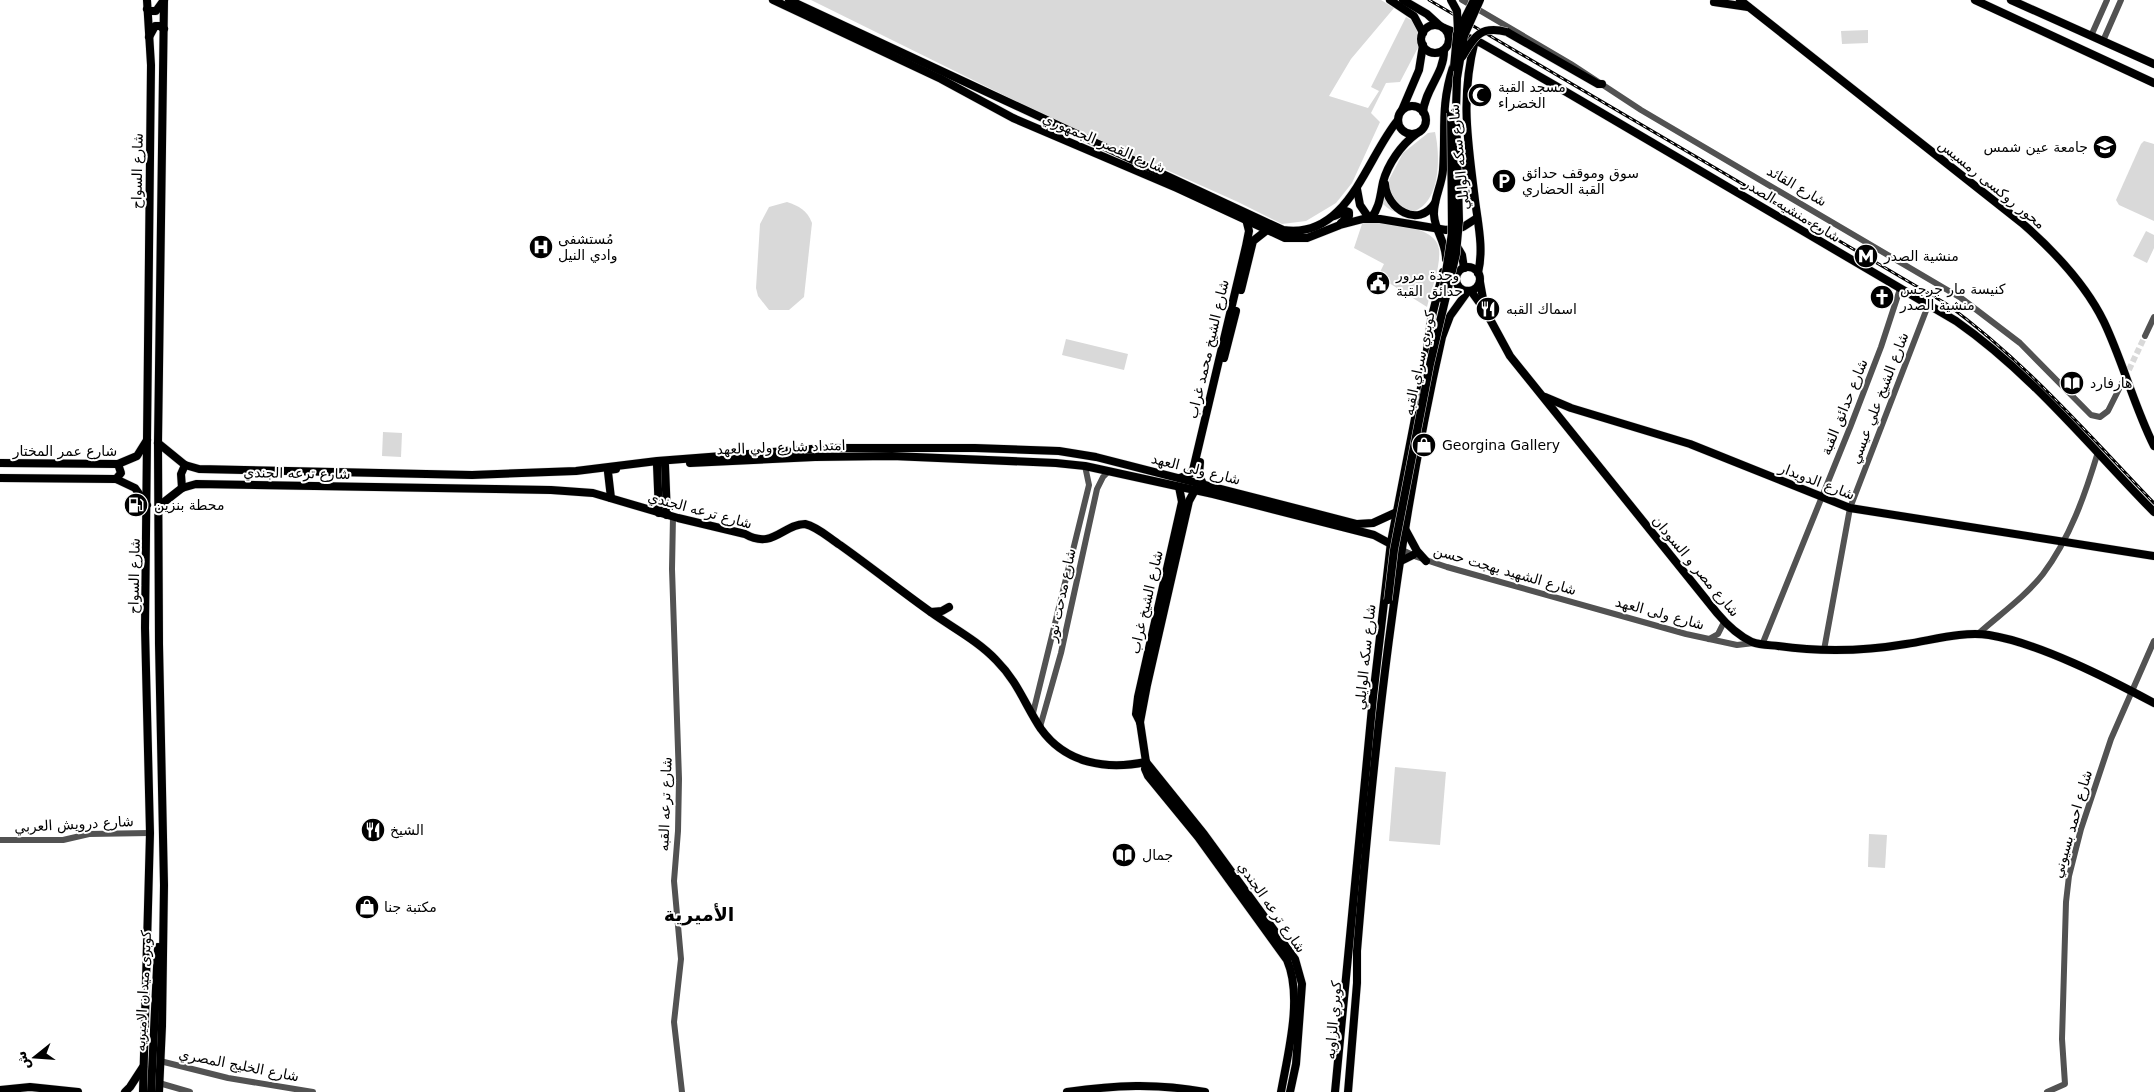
<svg xmlns="http://www.w3.org/2000/svg" width="2154" height="1092" viewBox="0 0 2154 1092" font-family="'DejaVu Sans','Noto Naskh Arabic',sans-serif">
	<style>
		.green { fill: #d9d9d9 }
		.lines { fill: none; stroke-linecap: round; stroke-linejoin: round }
		.minor-tunnel { stroke: #d9d9d9; stroke-width: 6; stroke-dasharray: 6 3; stroke-linecap: butt }
		.major-casing { stroke: #dbdbdb; stroke-width: 9 }
		.minor { stroke: #525252; stroke-width: 6 }
		.major { stroke: #000; stroke-width: 8 }
		.rail-casing { stroke: #000; stroke-width: 3 }
		.rail { stroke: #fff; stroke-width: 1; stroke-dasharray: 4; stroke-linecap: butt }
		.major-bridge-casing { stroke: #dbdbdb; stroke-width: 9; stroke-linecap: butt }
		.major-bridge { stroke: #000; stroke-width: 8 }
		.labels { text-anchor: middle; dominant-baseline: central; stroke-width: 4; stroke-linejoin: round; paint-order: stroke }
		.poi-label { font-size: 14px; fill: #000; stroke: #fff; text-anchor: start }
		.street-label { font-size: 14px; fill: #000; stroke: #fff }
		.district-label { font-size: 19px; font-weight: bold; fill: #000; stroke: #fff }
	</style>
	<rect width="100%" height="100%" fill="#fff"/>
	<!-- green -->
	<g class="green">
		<polygon points="811,0 1381,0 1394,8 1351,59 1329,96 1368,108 1379,91 1371,87 1406,17 1421,26 1422,40 1400,82 1386,83 1371,113 1380,122 1352,183 1336,203 1306,221 1282,224 1238,202 1044,115"/>
		<polygon points="1868,30 1868,43 1842,44 1841,31"/>
		<path d="M1435,132C1441,158 1441,210 1406,213C1396,214 1389,210 1382,203V193L1403,153L1428,133Z"/>
		<polygon points="2144,141 2154,144 2154,221 2119,205 2116,200 2141,144"/>
		<path d="M787,202C799,206 807,210 812,223L804,297L789,310H769L758,296L756,288L760,224L769,207Z"/>
		<path d="M1363,221C1384,224 1436,224 1439,249C1441,267 1431,290 1427,307L1378,276L1384,264L1354,248Z"/>
		<polygon points="2146,231 2154,235 2154,248 2147,263 2133,256"/>
		<polygon points="1066,339 1128,354 1124,370 1062,355"/>
		<polygon points="383,432 402,433 401,457 382,456"/>
		<polygon points="1395,767 1446,772 1440,845 1389,841"/>
		<polygon points="1869,834 1887,835 1885,868 1868,867"/>
	</g>
	<g class="lines">
		<!-- minor-tunnel -->
		<polyline class="minor-tunnel" points="2125,378 2145,336"/>
		<!-- major casing -->
		<g class="major-casing">
			<g id="major">
				<polyline points="773,0 941,79 1013,118 1177,188 1285,238 1307,238 1340,225 1363,219 1380,219 1446,230 1463,227 1477,218"/>
				<path d="M789,0L1283,230C1348,240 1366,158 1398,120"/>
				<polyline points="1390,0 1414,16 1423,33"/>
				<polyline points="1403,0 1427,14 1439,25"/>
				<path d="M1740,0L2022,223C2054,251 2085,283 2104,322C2123,362 2134,406 2154,446"/>
				<polyline points="1975,0 2154,83"/>
				<polyline points="2011,0 2154,64"/>
				<polyline points="1714,2 1748,7"/>
				<polyline points="147,9 150,11 156,11 164,0"/>
				<circle cx="1435" cy="39" r="14"/>
				<path d="M1444,28L1481,43L1556,86L1956,321C2032,374 2090,447 2154,512"/>
				<polyline points="1507,32 1598,84 1602,84"/>
				<polyline points="149,37 155,26 160,26 164,29"/>
				<path d="M1475,40C1460,99 1468,141 1475,200C1478,224 1484,249 1478,273"/>
				<circle cx="1412" cy="120" r="14"/>
				<polyline points="1402,110 1419,70 1423,45"/>
				<path d="M1423,112C1425,89 1444,74 1444,51"/>
				<polyline points="1465,157 1468,186 1472,200"/>
				<path d="M1385,184C1387,209 1418,229 1435,203"/>
				<polyline points="1357,189 1360,205 1369,218"/>
				<polyline points="1334,216 1346,211 1349,212 1349,216 1341,223"/>
				<path d="M1371,218C1380,207 1380,196 1383,182C1388,164 1401,145 1416,134"/>
				<polyline points="1455,243 1462,255 1464,268"/>
				<path d="M1446,259C1446,242 1435,231 1434,215C1433,200 1442,185 1443,170C1446,131 1440,107 1453,67"/>
				<circle cx="1468" cy="279" r="12"/>
				<path d="M1480,282L1485,310L1510,356L1717,613C1727,625 1737,635 1752,642C1760,645 1769,645 1778,646C1820,652 1865,651 1906,644C1933,640 1963,631 1989,635C2039,643 2109,679 2154,703"/>
				<polyline points="1241,290 1253,241 1267,230"/>
				<polyline points="1471,291 1484,309"/>
				<polyline points="1224,358 1236,311"/>
				<polyline points="1545,397 1571,408 1690,444 1850,508 2154,556"/>
				<polyline points="158,443 185,465 199,469 472,475 576,471 657,461 825,448 975,448 1059,451 1096,457 1357,524 1373,523 1397,512"/>
				<polyline points="1200,462 1199,475 1203,484"/>
				<polyline points="0,463 118,464 137,456 147,440"/>
				<polyline points="690,463 815,457 892,456 1056,463 1085,466 1213,494 1374,535 1400,549"/>
				<polyline points="657,465 659,513"/>
				<polyline points="665,465 667,515"/>
				<polyline points="0,478 116,479 135,488 147,505"/>
				<polyline points="1180,478 1190,474 1193,470 1246,246 1249,231 1246,219"/>
				<polyline points="116,479 121,473 118,464"/>
				<path d="M1179,487L1182,502L1138,697L1136,714L1140,722L1146,762L1145,769L1148,776L1198,837L1287,960C1303,997 1288,1053 1281,1092"/>
				<polyline points="182,488 181,474 185,465"/>
				<polyline points="611,498 608,472 609,470 616,469"/>
				<path d="M159,506L182,488L196,484L551,490L593,493L678,518L745,534C773,550 783,524 805,524C818,527 829,538 840,545C871,567 901,591 932,613C953,628 978,641 996,660C1018,682 1025,705 1041,729C1066,764 1107,770 1146,762"/>
				<polyline points="1404,527 1417,551 1426,561"/>
				<polyline points="1399,562 1413,555"/>
				<polyline points="931,612 942,611 949,607"/>
				<polyline points="1140,722 1147,685 1189,501 1195,490"/>
				<polyline points="1146,762 1204,834 1295,959 1302,984 1296,1064 1290,1092"/>
				<polyline points="0,1090 30,1087 78,1092"/>
				<polyline points="125,1092 130,1087 143,1067"/>
				<polyline points="143,1092 150,833 145,628 151,65 147,0"/>
				<polyline points="151,1092 158,947"/>
				<polyline points="159,1092 162,1026 164,885 159,644 158,443 164,0"/>
				<path d="M1067,1092C1116,1085 1156,1083 1205,1092"/>
				<polyline points="1335,1092 1373,697 1391,542 1424,372 1431,320 1443,272"/>
				<path d="M1348,1092L1357,983V951C1374,745 1396,539 1442,337L1450,316L1468,291"/>
			</g>
		</g>
		<!-- minor -->
		<g class="minor">
			<polyline points="1462,0 1571,64 1641,110 1961,298 2020,343 2091,415 2100,417 2108,411 2122,383"/>
			<polyline points="2091,36 2107,0"/>
			<polyline points="2103,41 2121,0"/>
			<polyline points="2145,336 2154,317"/>
			<polyline points="673,516 672,569 679,779 678,831 674,881 681,959 674,1022 682,1092"/>
			<polyline points="1400,549 1417,557 1447,567 1686,634 1737,645 1754,643"/>
			<path d="M1978,634C1999,615 2025,597 2043,574C2070,538 2085,495 2098,452"/>
			<polyline points="1709,639 1718,634 1724,622"/>
			<polyline points="1762,645 1851,425 1881,347 1900,289"/>
			<polyline points="1824,650 1850,508 1929,303"/>
			<polyline points="1033,713 1089,485 1085,466"/>
			<polyline points="1040,727 1061,653 1097,489 1103,477 1109,471"/>
			<polyline points="0,840 63,840 89,834 150,833"/>
			<polyline points="160,1061 228,1078 313,1092"/>
			<polyline points="159,1083 190,1092"/>
			<polyline points="2047,1092 2065,1084 2062,1039 2066,902 2069,876 2081,829 2111,739 2154,641"/>
		</g>
		<!-- major -->
		<use href="#major" class="major"/>
		<!-- rail casing -->
		<g class="rail-casing">
			<path id="rail" d="M1429,0L1945,303C2024,360 2087,433 2154,503"/>
		</g>
		<!-- rail -->
		<use href="#rail" class="rail"/>
		<!-- major-bridge casing -->
		<g class="major-bridge-casing">
			<g id="major-bridge">
				<polyline points="1451,0 1457,11 1458,31"/>
				<path d="M1462,57C1474,37 1480,25 1507,32"/>
				<polyline points="1454,67 1457,34 1474,0"/>
				<polyline points="1442,298 1452,233 1451,113"/>
				<polyline points="1388,600 1394,550 1430,364 1456,254 1459,221 1456,109 1457,78 1464,36 1480,0"/>
			</g>
		</g>
		<!-- major-bridge -->
		<use href="#major-bridge" class="major-bridge"/>
	</g>
	<!-- icons -->
	<defs>
		<g id="mosque-disc" transform="scale(1.25)"><circle r="9.5" fill="#000" stroke="#fff"/><path d="M3.5-4.9A6 6 0 1 0 3.5 4.9A5 5 0 1 1 3.5-4.9Z" fill="#fff"/></g>
		<g id="university-disc" transform="scale(1.25)"><circle r="9.5" fill="#000" stroke="#fff"/><path d="M0-5L7-2L0 1L-7-2ZM-4 1L0 2.5L4 1V4Q0 6-4 4Z" fill="#fff"/></g>
		<g id="parking-disc" transform="scale(1.25)"><circle r="9.5" fill="#000" stroke="#fff"/><path d="M-3.5-5.5H1a3.5 3.5 0 0 1 0 7H-1V5.5H-3.5ZM-1-3.4V-.6H.8a1.4 1.4 0 0 0 0-2.8Z" fill="#fff"/></g>
		<g id="hospital-disc" transform="scale(1.25)"><circle r="9.5" fill="#000" stroke="#fff"/><path d="M-5-5h3v3.5h4V-5h3V5h-3V1.5h-4V5h-3Z" fill="#fff"/></g>
		<g id="metro-disc" transform="scale(1.25)"><circle r="9.5" fill="#000" stroke="#fff"/><path d="M-5.5 5V-5H-3L0 0L3-5H5.5V5H3V-.5L0 4L-3-.5V5Z" fill="#fff"/></g>
		<g id="civic-disc" transform="scale(1.25)"><circle r="9.5" fill="#000" stroke="#fff"/><path d="M-.6-6.5H3V-4.5H.6V-3L4-1V1h2V6H-6V1h2V-1L-.6-3ZM-1.2 2.5V6h2.4V2.5Z" fill="#fff"/></g>
		<g id="church-disc" transform="scale(1.25)"><circle r="9.5" fill="#000" stroke="#fff"/><path d="M-1.2-6h2.4v3.5h3.3v2.4h-3.3V6h-2.4V-.1h-3.3v-2.4h3.3Z" fill="#fff"/></g>
		<g id="restaurant-disc" transform="scale(1.25)"><circle r="9.5" fill="#000" stroke="#fff"/><path d="M-5-6h1v4h1v-4h1v4h1v-4h1v5L-1.5 .5V6h-2V.5L-5-1ZM5-6V6H3V1.5H1.5Q1.5-4 5-6Z" fill="#fff"/></g>
		<g id="library-disc" transform="scale(1.25)"><circle r="9.5" fill="#000" stroke="#fff"/><path d="M-6-4Q-3-5.5-.7-3.5V5Q-3 3-6 4ZM6-4Q3-5.5 .7-3.5V5Q3 3 6 4Z" fill="#fff"/></g>
		<g id="shop-disc" transform="scale(1.25)"><circle r="9.5" fill="#000" stroke="#fff"/><path d="M-5-2.5h2.3a2.7 3.5 0 0 1 5.4 0H5L5.5 6h-11ZM-1.5-2.5h3a1.5 2.3 0 0 0-3 0Z" fill="#fff"/></g>
		<g id="fuel-disc" transform="scale(1.25)"><circle r="9.5" fill="#000" stroke="#fff"/><path d="M-5.5-6h7V0h2V4h1.3V-2.5L3-4.5l.8-.8L6-3V5H2.5V1h-1V6h-7ZM-4.2-4.7v3.2H.2V-4.7Z" fill="#fff"/></g>
	</defs>
	<g fill-rule="evenodd">
		<use href="#mosque-disc" x="1480" y="95"/>
		<use href="#university-disc" x="2105" y="147"/>
		<use href="#parking-disc" x="1504" y="181"/>
		<use href="#hospital-disc" x="541" y="247"/>
		<use href="#metro-disc" x="1866" y="256"/>
		<use href="#civic-disc" x="1378" y="283"/>
		<use href="#church-disc" x="1882" y="297"/>
		<use href="#restaurant-disc" x="1488" y="309"/>
		<use href="#library-disc" x="2072" y="383"/>
		<use href="#shop-disc" x="1424" y="445"/>
		<use href="#fuel-disc" x="136" y="505"/>
		<use href="#restaurant-disc" x="373" y="830"/>
		<use href="#library-disc" x="1124" y="855"/>
		<use href="#shop-disc" x="367" y="907"/>
	</g>
	<g class="labels">
		<!-- poi labels -->
		<g class="poi-label">
			<text x="1498" y="87">مسجد القبة<tspan x="1498" dy="16">الخضراء</tspan></text>
			<text x="2088" y="147" text-anchor="end">جامعة عين شمس</text>
			<text x="1522" y="173">سوق وموقف حدائق<tspan x="1522" dy="16">القبة الحضاري</tspan></text>
			<text x="558" y="239">مُستشفى<tspan x="558" dy="16">وادي النيل</tspan></text>
			<text x="1884" y="256">منشية الصدر</text>
			<text x="1396" y="275">وحدة مرور<tspan x="1396" dy="16">حدائق القبة</tspan></text>
			<text x="1900" y="289">كنيسة مار جرجس<tspan x="1900" dy="16">منشية الصدر</tspan></text>
			<text x="1506" y="309">اسماك القبه</text>
			<text x="2090" y="383">هارفارد</text>
			<text x="1442" y="445">Georgina Gallery</text>
			<text x="154" y="505">محطة بنزين</text>
			<text x="390" y="830">الشيخ</text>
			<text x="1142" y="855">جمال</text>
			<text x="384" y="907">مكتبة جنا</text>
		</g>
		<!-- street labels -->
		<g class="street-label">
			<text transform="translate(1104 143) rotate(23)">شارع القصر الجمهوري</text>
			<text transform="translate(1459 157) rotate(-96)">شارع سكه الوايلي</text>
			<text transform="translate(137 171) rotate(-89)">شارع السواح</text>
			<text transform="translate(1992 184) rotate(39)">محور روكسى رمسيس</text>
			<text transform="translate(1797 186) rotate(30)">شارع القائد</text>
			<text transform="translate(1792 210) rotate(31)">شارع منشيه الصدر</text>
			<text transform="translate(1208 349) rotate(-77)">شارع الشيخ محمد غراب</text>
			<text transform="translate(1419 363) rotate(-78)">كوبري سراي القبه</text>
			<text transform="translate(1879 398) rotate(-69)">شارع الشيخ علي عيسي</text>
			<text transform="translate(1844 407) rotate(-68)">شارع حدائق القبة</text>
			<text transform="translate(781 447) rotate(-2)">امتداد شارع ولي العهد</text>
			<text x="65" y="451">شارع عمر المختار</text>
			<text transform="translate(1196 469) rotate(14)">شارع ولى العهد</text>
			<text transform="translate(297 473) rotate(1)">شارع ترعه الجندي</text>
			<text transform="translate(1817 481) rotate(21)">شارع الدويدار</text>
			<text transform="translate(700 510) rotate(15)">شارع ترعه الجندي</text>
			<text transform="translate(1696 566) rotate(50)">شارع مصر و السودان</text>
			<text transform="translate(1505 570) rotate(16)">شارع الشهيد بهجت حسن</text>
			<text transform="translate(134 576) rotate(-89)">شارع السواح</text>
			<text transform="translate(1061 595) rotate(-78)">شارع مدحت نور</text>
			<text transform="translate(1146 602) rotate(-77)">شارع الشيخ غراب</text>
			<text transform="translate(1660 613) rotate(15)">شارع ولى العهد</text>
			<text transform="translate(1365 657) rotate(-84)">شارع سكه الوايلي</text>
			<text transform="translate(665 804) rotate(-88)">شارع ترعه القبه</text>
			<text transform="translate(74 824) rotate(-3)">شارع درويش العربي</text>
			<text transform="translate(2072 824) rotate(-74)">شارع احمد بسيوني</text>
			<text transform="translate(1272 907) rotate(55)">شارع ترعه الجندي</text>
			<text transform="translate(143 991) rotate(-87)">كوبرى ميدان الاميريه</text>
			<text transform="translate(1333 1020) rotate(-85)">كوبري الزاويه</text>
			<text transform="translate(239 1065) rotate(11)">شارع الخليج المصري</text>
		</g>
		<!-- district labels -->
		<g class="district-label">
			<text x="699" y="914">الأميرية</text>
		</g>
	</g>
	<!-- north arrow -->
	<g transform="translate(35 1057) rotate(253)" stroke="#ffffff" stroke-width="4" paint-order="stroke">
	<path d="M0-4L9 19L0 12L-9 19Z" fill="#000000"/>
	<text y="-8" font-size="14" font-weight="bold" text-anchor="middle" fill="#000000">ش</text>
	</g>
</svg>
